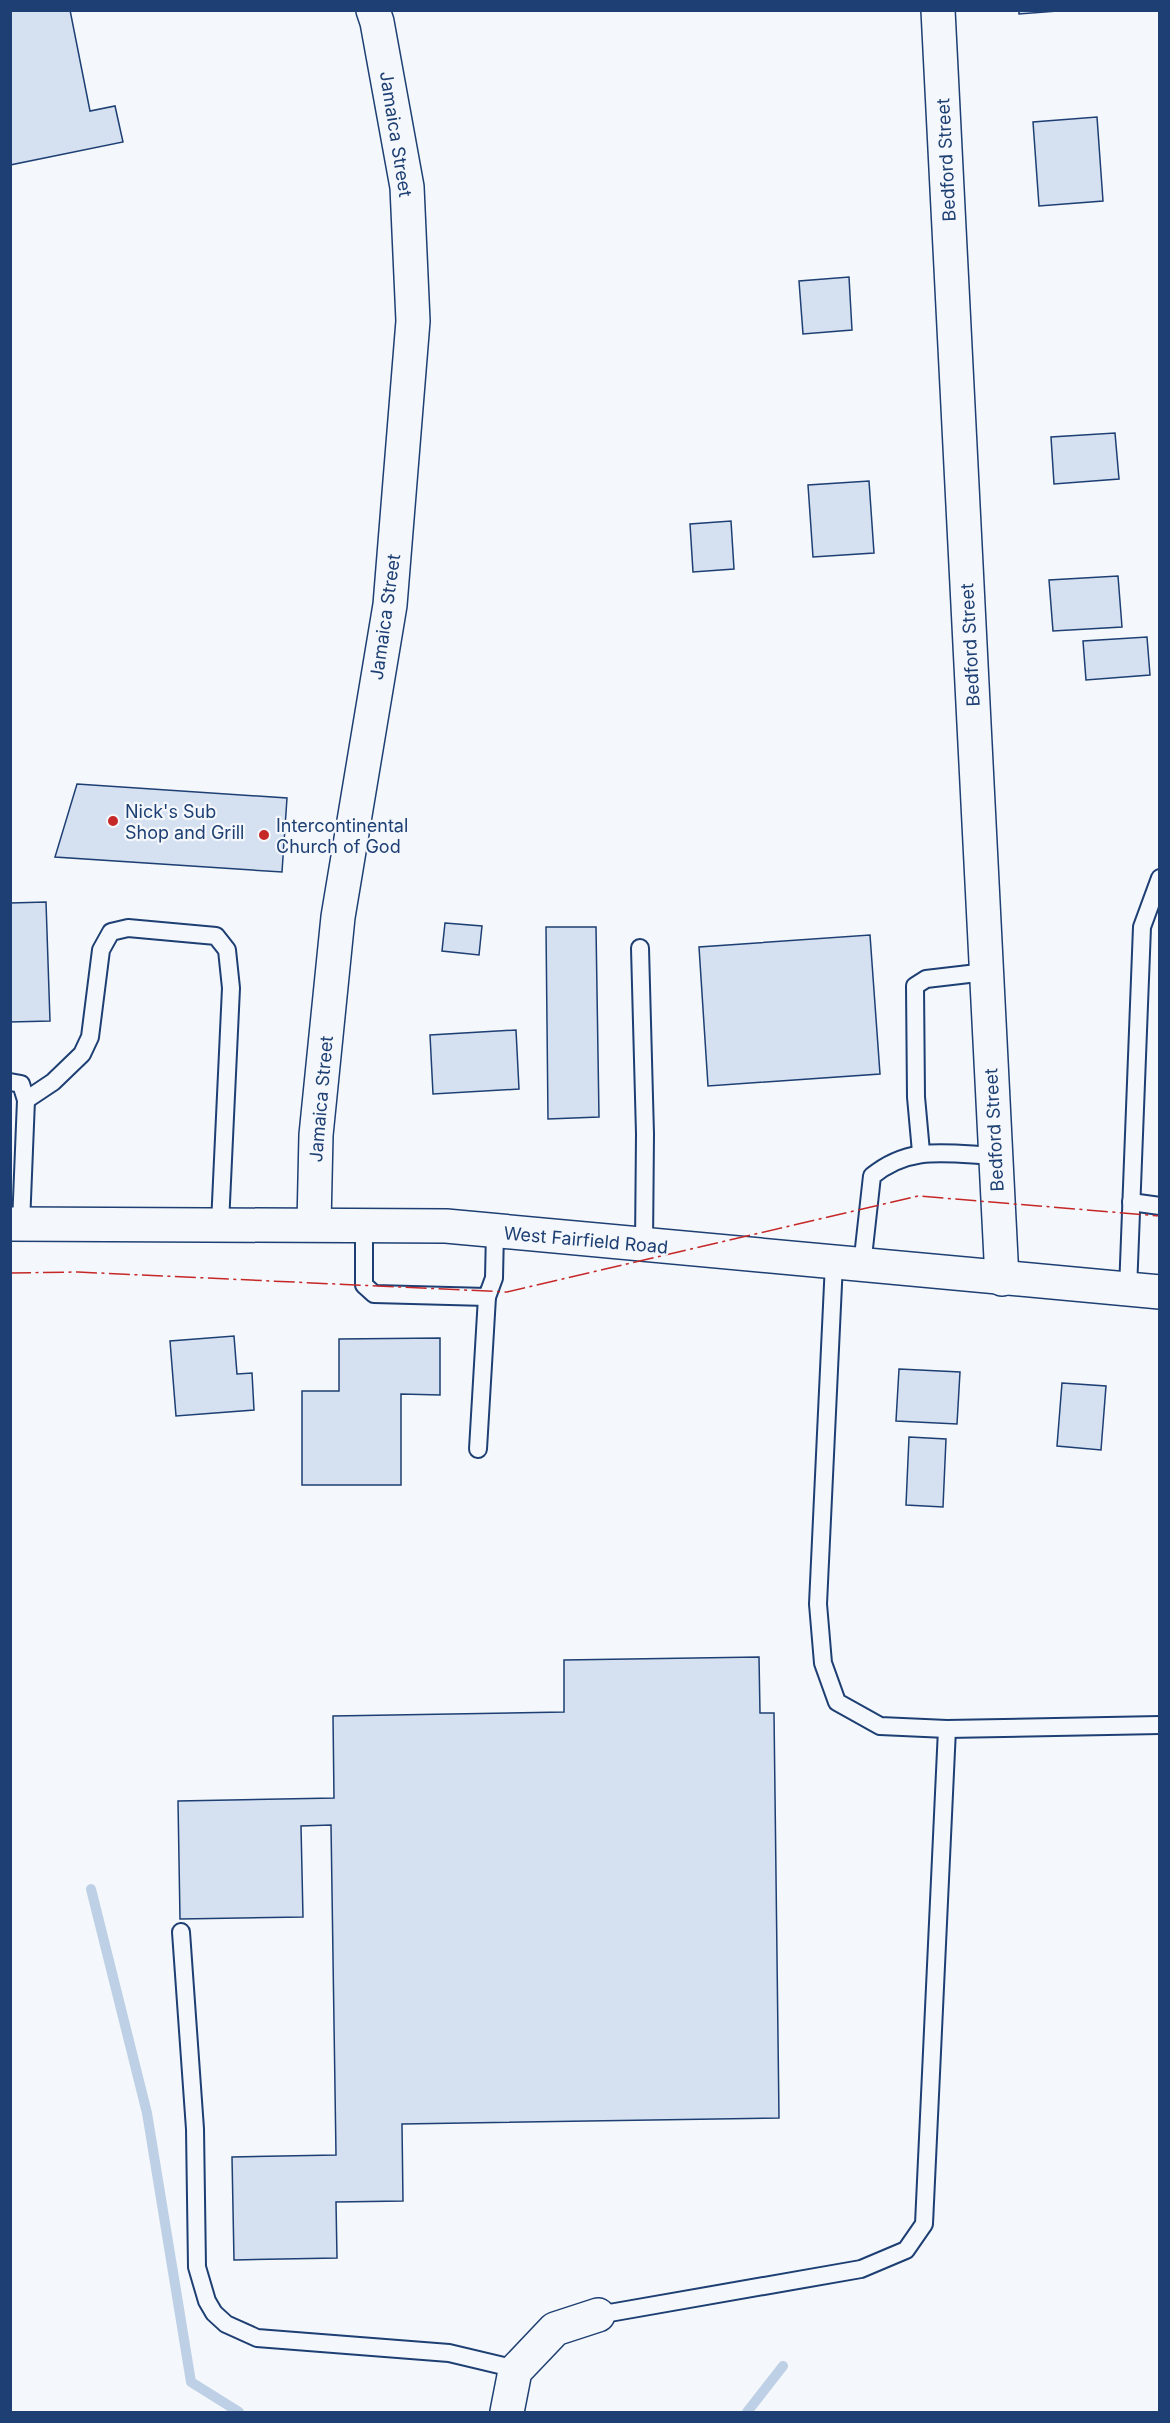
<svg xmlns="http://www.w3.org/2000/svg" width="1170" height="2423" viewBox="0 0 1170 2423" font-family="Inter,sans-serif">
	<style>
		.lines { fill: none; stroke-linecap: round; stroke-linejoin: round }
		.stream { stroke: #bed0e5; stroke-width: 10 }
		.building { fill: #d5e0f0; stroke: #1d3f73; stroke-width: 1.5 }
		.lane-casing { stroke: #1d3f73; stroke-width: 20 }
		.street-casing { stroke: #1d3f73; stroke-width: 36 }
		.secondary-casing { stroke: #1d3f73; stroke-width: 36 }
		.lane { stroke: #f4f7fb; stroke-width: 16 }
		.street { stroke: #f4f7fb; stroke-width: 33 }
		.secondary { stroke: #f4f7fb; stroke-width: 33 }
		.power { stroke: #c62828; stroke-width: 1.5; stroke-dasharray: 21 4.5 3 4.5; stroke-linecap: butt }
		.poi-dot { fill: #c62828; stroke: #f4f7fb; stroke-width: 2 }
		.labels { text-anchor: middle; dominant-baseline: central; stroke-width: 4.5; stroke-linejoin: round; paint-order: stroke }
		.street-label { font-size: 18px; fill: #1d3f73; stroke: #f4f7fb }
		.poi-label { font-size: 18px; fill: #1d3f73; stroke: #f4f7fb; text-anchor: start }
	</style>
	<rect width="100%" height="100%" fill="#f4f7fb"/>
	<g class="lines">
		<!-- stream -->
		<g class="stream">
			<polyline points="91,1889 147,2113 191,2382 239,2412"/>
			<polyline points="747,2412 783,2366"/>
		</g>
	</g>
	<!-- building -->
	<g class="building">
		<polygon points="10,10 70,10 90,111 115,106 123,142 10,165"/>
		<polygon points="1019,10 1071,10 1019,14"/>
		<polygon points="1097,117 1103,201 1039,206 1033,122"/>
		<polygon points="849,277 852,330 803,334 799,281"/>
		<polygon points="1115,433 1119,479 1054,484 1051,437"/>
		<polygon points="869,481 874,553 813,557 808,485"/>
		<polygon points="731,521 734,569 693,572 690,524"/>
		<polygon points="1118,576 1122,627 1053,631 1049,580"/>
		<polygon points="1147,637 1150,675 1086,680 1083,641"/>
		<polygon points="77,784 287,798 282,872 55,857"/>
		<polygon points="46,902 50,1021 10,1022 10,903"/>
		<polygon points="445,923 482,926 479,955 442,951"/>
		<polygon points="546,927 596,927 599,1117 548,1119"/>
		<polygon points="870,935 880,1074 708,1086 699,947"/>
		<polygon points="516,1030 519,1089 433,1094 430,1035"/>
		<polygon points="234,1336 237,1374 252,1373 254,1410 176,1416 170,1341"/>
		<polygon points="440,1338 440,1395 401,1394 401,1485 302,1485 302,1391 339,1391 339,1339"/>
		<polygon points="899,1369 960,1372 957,1424 896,1421"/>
		<polygon points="1062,1383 1106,1386 1101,1450 1057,1446"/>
		<polygon points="909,1437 946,1439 943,1507 906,1505"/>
		<polygon points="759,1657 760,1713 774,1713 779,2118 402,2124 403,2201 336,2202 337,2258 234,2260 232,2157 336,2155 331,1825 301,1826 303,1917 180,1919 178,1801 334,1798 333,1716 564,1712 564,1660"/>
	</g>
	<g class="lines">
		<!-- lane casing -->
		<g class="lane-casing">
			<g id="lane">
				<polyline points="640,948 645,1134 644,1245"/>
				<polyline points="10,1082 21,1084 26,1100 21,1224"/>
				<polyline points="26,1100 53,1082 82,1054 90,1037 101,950 111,932 128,928 216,936 227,950 231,988 220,1224"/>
				<polyline points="921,1152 916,1097 915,986 926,979 986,972"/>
				<polyline points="1131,1202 1160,1206"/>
				<polyline points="364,1225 364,1285 374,1294 487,1297 494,1278 495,1231"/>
				<polyline points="834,1263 818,1604 823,1663 837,1702 880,1726 947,1729 1160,1725"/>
				<path d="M862,1266L872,1176C911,1144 949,1154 996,1156"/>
				<polyline points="1128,1290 1142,927 1160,878"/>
				<polyline points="478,1449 487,1297"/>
				<polyline points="181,1932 195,2129 197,2267 207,2301 214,2313 226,2324 257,2338 449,2353 516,2369"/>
				<polyline points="598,2315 861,2269 906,2250 924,2224 947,1729"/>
			</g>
		</g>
		<!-- street casing -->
		<g class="street-casing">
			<g id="street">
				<polyline points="938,10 1002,1279"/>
				<polyline points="314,1224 316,1135 338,917 390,605 413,321 407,187 377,22 373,10"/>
				<polyline points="507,2412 515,2371 555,2329 598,2315"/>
			</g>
		</g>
		<!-- secondary casing -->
		<g class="secondary-casing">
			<polyline id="secondary" points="10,1224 446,1226 1160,1292"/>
		</g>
		<!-- lane -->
		<use href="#lane" class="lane"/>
		<!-- street -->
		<use href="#street" class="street"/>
		<!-- secondary -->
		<use href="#secondary" class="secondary"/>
		<!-- power -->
		<polyline class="power" points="10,1273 78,1272 507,1292 918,1196 1160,1216"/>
	</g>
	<!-- markers -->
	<g class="poi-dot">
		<circle cx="113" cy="821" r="6"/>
		<circle cx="264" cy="835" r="6"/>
	</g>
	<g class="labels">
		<!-- street labels -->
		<g class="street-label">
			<text transform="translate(396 134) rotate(81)">Jamaica Street</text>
			<text transform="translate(946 160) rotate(-93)">Bedford Street</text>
			<text transform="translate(385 617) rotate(-82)">Jamaica Street</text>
			<text transform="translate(970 645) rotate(-93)">Bedford Street</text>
			<text transform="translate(321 1099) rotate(-85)">Jamaica Street</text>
			<text transform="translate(994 1130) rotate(-93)">Bedford Street</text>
			<text transform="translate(586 1240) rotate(5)">West Fairfield Road</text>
		</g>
		<!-- poi labels -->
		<g class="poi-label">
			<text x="125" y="811">Nick's Sub<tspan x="125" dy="21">Shop and Grill</tspan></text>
			<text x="276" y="825">Intercontinental<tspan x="276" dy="21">Church of God</tspan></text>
		</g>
	</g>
	<!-- border -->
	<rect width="1170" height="2423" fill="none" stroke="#1d3f73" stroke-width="24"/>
</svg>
